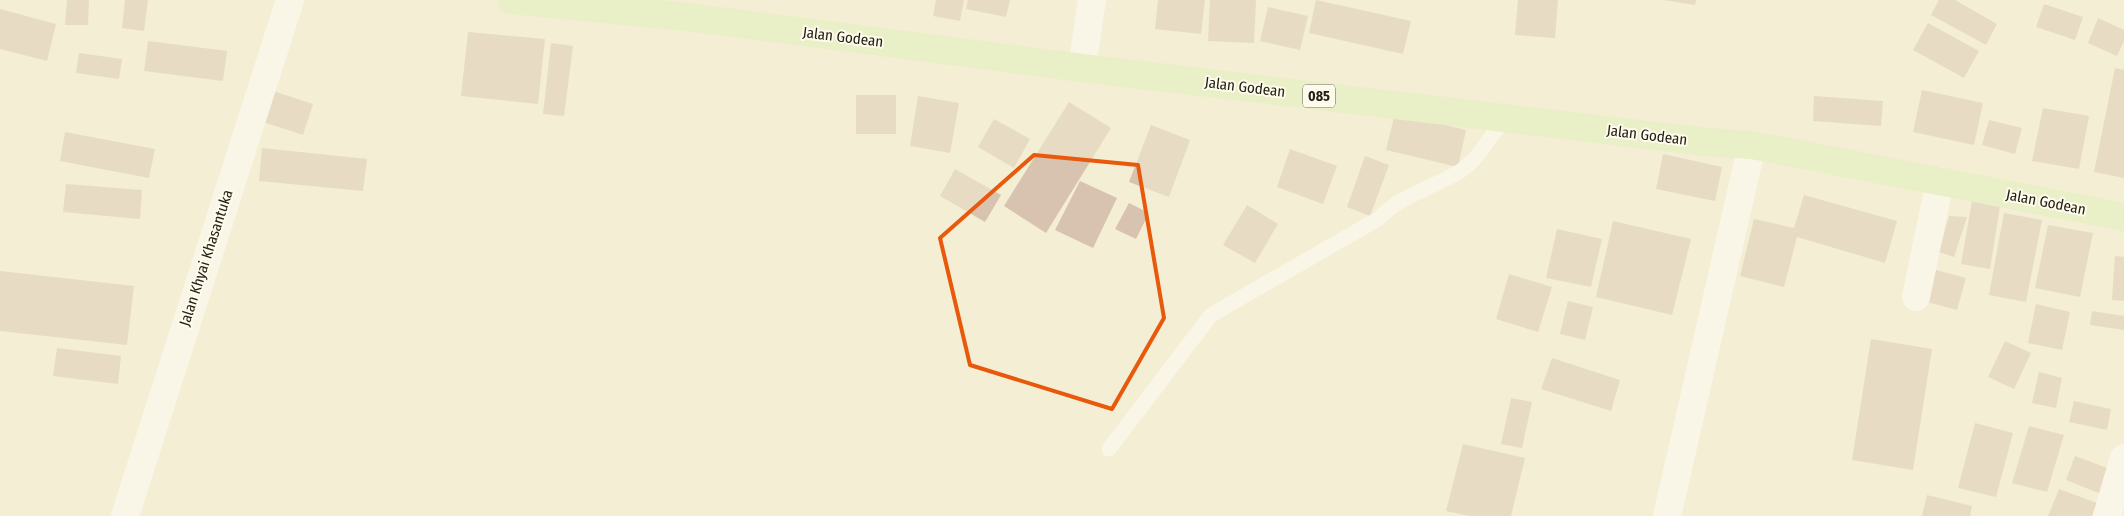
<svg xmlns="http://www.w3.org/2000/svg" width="2124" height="516" viewBox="0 0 2124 516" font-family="'Fira Sans Condensed',sans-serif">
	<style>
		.building { fill: #d7c3b0 }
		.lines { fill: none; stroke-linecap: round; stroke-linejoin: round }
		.service { stroke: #fff; stroke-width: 15 }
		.minor { stroke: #fff; stroke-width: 28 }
		.primary { stroke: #dbefb5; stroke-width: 28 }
		.marked { fill: none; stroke: #e8590c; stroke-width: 4; stroke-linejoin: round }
		.labels { text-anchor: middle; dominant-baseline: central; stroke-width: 4; stroke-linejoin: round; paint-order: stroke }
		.shield { fill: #fffbec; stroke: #646256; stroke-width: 1 }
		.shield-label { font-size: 14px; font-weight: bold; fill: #222016 }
		.street-label { font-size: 15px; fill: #222016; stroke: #fffbec }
	</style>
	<rect width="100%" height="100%" fill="#f4eed4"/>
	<!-- building -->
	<g class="building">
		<polygon points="67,0 89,0 88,25 65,25"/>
		<polygon points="125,0 148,0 144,31 122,28"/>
		<polygon points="936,0 964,0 960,21 933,16"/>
		<polygon points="968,0 1010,0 1006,17 966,9"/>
		<polygon points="1158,0 1205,0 1201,34 1155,29"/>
		<polygon points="1210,0 1256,0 1254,43 1208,41"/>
		<polygon points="1316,0 1411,21 1403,54 1309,33"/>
		<polygon points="1518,0 1558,0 1555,38 1515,35"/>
		<polygon points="1664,0 1696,0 1695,5"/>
		<polygon points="1939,0 1955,0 1997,24 1986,45 1931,15"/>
		<polygon points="2044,4 2083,17 2075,40 2036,27"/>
		<polygon points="1268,7 1308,16 1300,50 1260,41"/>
		<polygon points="0,9 56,24 47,61 0,49"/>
		<polygon points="2098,18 2124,30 2124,41 2117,56 2088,43"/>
		<polygon points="1928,23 1979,51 1964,78 1913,50"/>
		<polygon points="468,32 545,39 538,104 461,96"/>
		<polygon points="148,41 227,51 223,81 144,71"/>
		<polygon points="551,43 573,46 564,116 543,114"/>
		<polygon points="79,53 122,59 119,79 76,73"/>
		<polygon points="2115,68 2124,70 2124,178 2094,172"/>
		<polygon points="270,90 313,104 303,135 260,121"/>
		<polygon points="1922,90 1983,103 1974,145 1913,132"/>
		<rect x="856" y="95" width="40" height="39"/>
		<polygon points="918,96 959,103 950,153 910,146"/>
		<polygon points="1814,96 1883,101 1881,126 1813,121"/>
		<polygon points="1069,102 1111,128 1046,233 1004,206"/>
		<polygon points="2043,108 2089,116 2079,169 2032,161"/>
		<polygon points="1395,113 1466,130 1458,167 1386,150"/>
		<polygon points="994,119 1030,139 1014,168 978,147"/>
		<polygon points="1989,120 2022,128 2015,154 1982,145"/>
		<polygon points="1151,125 1190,140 1169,197 1129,182"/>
		<polygon points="65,132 155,149 149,178 60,161"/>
		<polygon points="262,148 367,159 363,191 259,181"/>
		<polygon points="1290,149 1337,166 1323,204 1277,187"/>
		<polygon points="1663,154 1722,167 1715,201 1656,189"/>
		<polygon points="1365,156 1389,165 1370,216 1347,207"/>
		<polygon points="955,169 1001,195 985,222 940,196"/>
		<polygon points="1080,181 1117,198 1093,248 1055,230"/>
		<polygon points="66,184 142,190 140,219 63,212"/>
		<polygon points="1804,195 1897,221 1885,263 1797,237 1784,287 1740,276 1754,219 1794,228"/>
		<polygon points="1972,201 2000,206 1990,269 1961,264"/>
		<polygon points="1129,203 1149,213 1136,239 1115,229"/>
		<polygon points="1247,205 1278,224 1255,263 1223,245"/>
		<polygon points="2004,213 2042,220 2026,302 1989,295"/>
		<polygon points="1949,216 1967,217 1954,257 1939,252"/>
		<polygon points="1613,221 1691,239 1672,315 1596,297"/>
		<polygon points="2048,225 2093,233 2080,297 2035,288"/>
		<polygon points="1557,229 1602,239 1591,287 1546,278"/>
		<polygon points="2115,256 2124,257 2124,301 2112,300"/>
		<polygon points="1936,270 1966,278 1957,310 1927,302"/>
		<polygon points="0,271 134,286 127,345 0,331"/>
		<polygon points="1509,274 1552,287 1538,332 1496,319"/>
		<polygon points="1568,301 1593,307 1585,340 1560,334"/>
		<polygon points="2036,304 2070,312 2062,350 2028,343"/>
		<polygon points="2092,311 2124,316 2124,330 2090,325"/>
		<polygon points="1871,339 1932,349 1913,470 1852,460"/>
		<polygon points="2005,341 2031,353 2014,389 1988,377"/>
		<polygon points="57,348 121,356 118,384 53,376"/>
		<polygon points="1552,358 1620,380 1611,411 1541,389"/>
		<polygon points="2039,372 2062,378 2056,408 2032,403"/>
		<polygon points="1511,398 1532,402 1522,448 1501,444"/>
		<polygon points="2074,401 2111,409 2107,430 2069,422"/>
		<polygon points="1975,423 2013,433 1996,497 1958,488"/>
		<polygon points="2029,426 2064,435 2047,492 2012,483"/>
		<polygon points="1463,444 1525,458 1511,516 1470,516 1446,511"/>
		<polygon points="2075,456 2110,469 2101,494 2066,480"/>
		<polygon points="2059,489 2097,503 2092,516 2048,516"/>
		<polygon points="1927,495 1972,506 1970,516 1922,516"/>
	</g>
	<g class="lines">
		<!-- service -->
		<path class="service" d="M1109,449L1211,315L1378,219C1403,194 1428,190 1457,173C1477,162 1491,136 1504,118"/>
		<!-- minor -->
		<g class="minor">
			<polyline points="1082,68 1092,0"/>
			<polyline points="1916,297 1940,181"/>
			<polyline points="125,516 290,0"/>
			<polyline points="1667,516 1752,145"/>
			<polyline points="2107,516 2124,458"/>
		</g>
		<!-- primary -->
		<polyline class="primary" points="511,0 688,17 1082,68 1707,142 1752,145 2124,217"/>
	</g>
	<!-- marked area -->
	<path d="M0 0H2124V516H0ZM1034,155L1138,165L1164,318L1112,409L970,365L940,238Z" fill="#f4eed4" fill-opacity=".55" fill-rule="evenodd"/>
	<path class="marked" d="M1034,155L1138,165L1164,318L1112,409L970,365L940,238Z"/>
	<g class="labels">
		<!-- shield labels -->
		<rect class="shield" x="1303" y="84.5" width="32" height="23" rx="4"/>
		<g class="shield-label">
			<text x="1319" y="96">085</text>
		</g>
		<!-- street labels -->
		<g class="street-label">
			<text transform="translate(843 37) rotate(7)">Jalan Godean</text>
			<text transform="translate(1245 87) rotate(7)">Jalan Godean</text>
			<text transform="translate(1647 135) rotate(7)">Jalan Godean</text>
			<text transform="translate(2046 202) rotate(11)">Jalan Godean</text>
			<text transform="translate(206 258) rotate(-72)">Jalan Khyai Khasantuka</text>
		</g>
	</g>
</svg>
